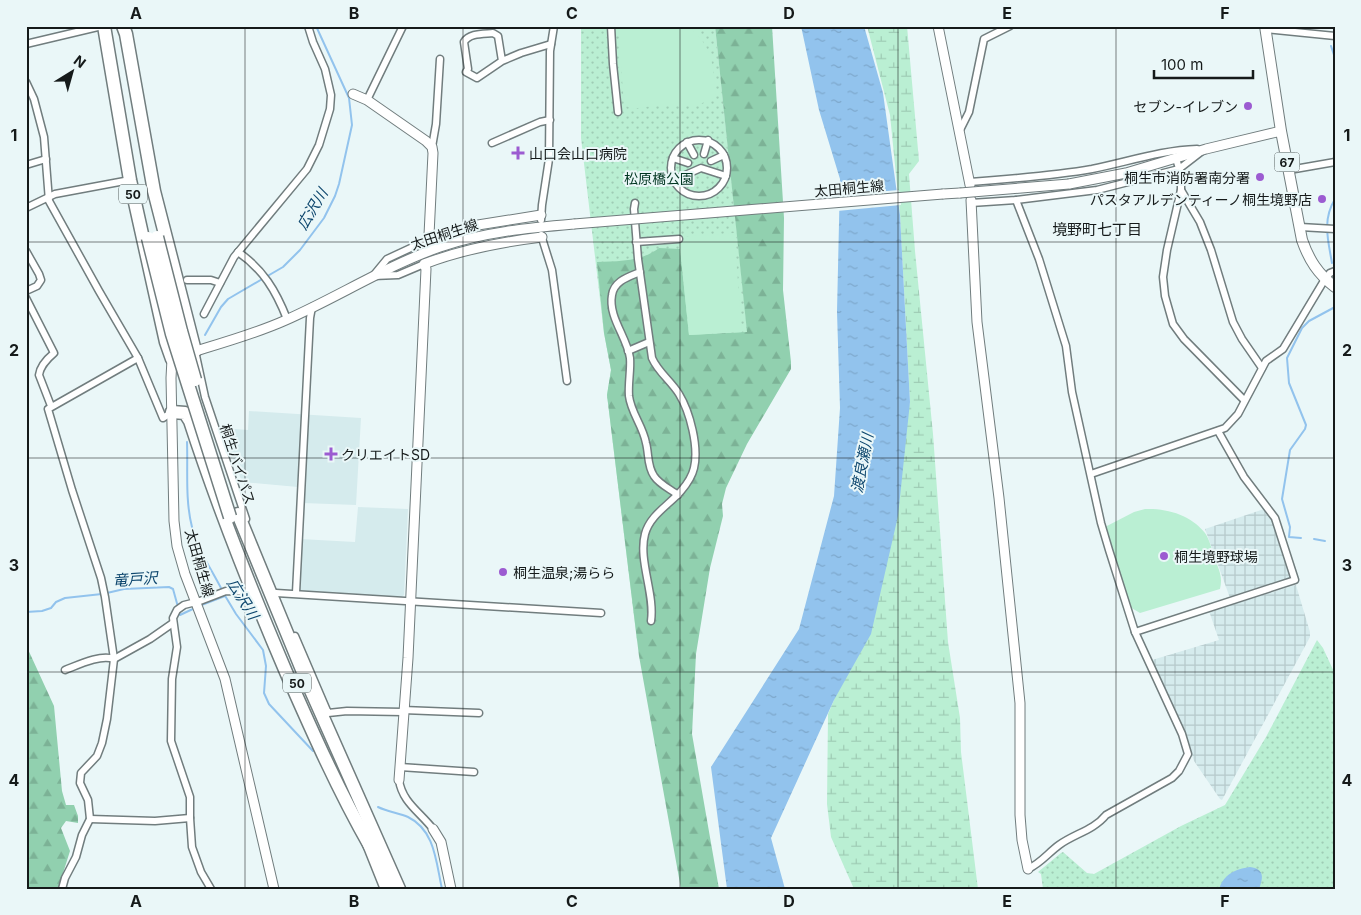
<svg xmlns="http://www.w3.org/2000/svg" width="1361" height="915" viewBox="0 0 1361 915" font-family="Inter,'Noto Sans JP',sans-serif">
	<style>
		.built { fill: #d5ebed }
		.industrial { fill: url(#industrial-grid) }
		.grass { fill: url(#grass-dots) }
		.forest { fill: url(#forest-firs) }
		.wetland { fill: url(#wetland-marsh) }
		.pitch { fill: #baefd3 }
		.water { fill: url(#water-ripples) }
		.pier { fill: #eaf7f8 }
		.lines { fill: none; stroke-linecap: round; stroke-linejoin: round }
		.stream { stroke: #92c3ed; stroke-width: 2 }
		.street-casing { stroke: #717d7e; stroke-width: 9 }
		.secondary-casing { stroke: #717d7e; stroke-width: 11 }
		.primary-casing { stroke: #717d7e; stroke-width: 12 }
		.highway-casing { stroke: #717d7e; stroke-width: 15 }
		.street { stroke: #fff; stroke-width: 6 }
		.secondary { stroke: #fff; stroke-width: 9 }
		.primary { stroke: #fff; stroke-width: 10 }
		.highway { stroke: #fff; stroke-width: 12 }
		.secondary-bridge-casing { stroke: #717d7e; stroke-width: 11; stroke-linecap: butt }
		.highway-bridge-casing { stroke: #717d7e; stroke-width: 15; stroke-linecap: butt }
		.secondary-bridge { stroke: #fff; stroke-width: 9 }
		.highway-bridge { stroke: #fff; stroke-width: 12 }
		.grid { fill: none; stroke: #151a1a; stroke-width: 1; stroke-opacity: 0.55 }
		.poi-dot { fill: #9c5bd1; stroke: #eaf7f8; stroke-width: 2 }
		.labels { text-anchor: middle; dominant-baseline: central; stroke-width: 4; stroke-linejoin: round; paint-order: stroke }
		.shield { fill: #eaf7f8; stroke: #555c5d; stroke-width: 1 }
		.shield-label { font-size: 12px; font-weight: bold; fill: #151a1a }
		.poi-label { font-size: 14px; fill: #151a1a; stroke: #eaf7f8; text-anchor: start }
		.park-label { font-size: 14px; fill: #003621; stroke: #eaf7f8 }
		.street-label { font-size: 14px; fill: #151a1a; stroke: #eaf7f8 }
		.water-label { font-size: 15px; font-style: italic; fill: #0e476e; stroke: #eaf7f8 }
		.neighbourhood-label { font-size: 15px; fill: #151a1a; stroke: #eaf7f8 }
		.neatline { fill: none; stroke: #151a1a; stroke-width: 2 }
		.grid-label { font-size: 16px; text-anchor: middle; font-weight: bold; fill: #151a1a }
	</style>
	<defs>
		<pattern id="industrial-grid" width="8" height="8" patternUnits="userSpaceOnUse" patternTransform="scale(1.25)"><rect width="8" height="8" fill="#d5ebed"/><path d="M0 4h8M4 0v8" fill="none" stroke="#b6c9cb"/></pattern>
		<pattern id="grass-dots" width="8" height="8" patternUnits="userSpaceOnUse" patternTransform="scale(1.25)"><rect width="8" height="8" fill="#baefd3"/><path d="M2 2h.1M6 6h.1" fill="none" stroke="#9fccb5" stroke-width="1.8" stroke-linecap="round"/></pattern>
		<pattern id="forest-firs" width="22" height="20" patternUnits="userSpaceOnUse" patternTransform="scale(1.25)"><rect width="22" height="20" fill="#91d0af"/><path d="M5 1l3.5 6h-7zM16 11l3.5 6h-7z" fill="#7cb296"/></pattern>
		<pattern id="wetland-marsh" width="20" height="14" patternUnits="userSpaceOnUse" patternTransform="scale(1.25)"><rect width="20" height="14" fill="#baefd3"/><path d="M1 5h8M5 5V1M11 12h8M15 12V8" fill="none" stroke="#9fccb5"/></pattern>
		<pattern id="water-ripples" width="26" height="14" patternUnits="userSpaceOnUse" patternTransform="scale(1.25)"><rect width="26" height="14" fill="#92c3ed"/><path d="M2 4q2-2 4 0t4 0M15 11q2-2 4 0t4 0" fill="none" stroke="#7da7cb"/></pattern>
	</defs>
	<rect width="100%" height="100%" fill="#eaf7f8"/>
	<!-- built -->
	<g class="built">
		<polygon points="249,411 361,418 356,505 303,503 300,453 298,487 242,482 222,428 248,430"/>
		<polygon points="358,507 408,509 404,595 400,598 302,592 298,589 300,539 355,542"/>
	</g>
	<!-- industrial -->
	<g class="industrial">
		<polygon points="1264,509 1272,521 1291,577 1290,579 1230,598 1205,529"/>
		<polygon points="1296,585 1310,632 1310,637 1222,800 1220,799 1194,761 1181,722 1152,660 1219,640 1209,611"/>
	</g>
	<!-- grass -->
	<g class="grass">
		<polygon points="581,26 715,26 748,337 637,641 607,395 611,370 604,333 581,138"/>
		<polygon points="1317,640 1323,648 1335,674 1335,889 1043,889 1041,874 1038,872 1061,853 1063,852 1087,873 1094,874 1181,826 1225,805 1266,737"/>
	</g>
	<!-- forest -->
	<g class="forest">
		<path d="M715,26H772L784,218L783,290L791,362V369L747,444L726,488L722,504L723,516L710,568L696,654L692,734L719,889H681L639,656L607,395L611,370L604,333L597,262C618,261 641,262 659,248L680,249L689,335L747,332Z"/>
		<polygon points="26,645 54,706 62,791 66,805 74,805 78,816 78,823 66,821 61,828 70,851 58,889 26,889"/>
	</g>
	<!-- wetland -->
	<polygon class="wetland" points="867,26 907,26 919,161 909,174 915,251 933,434 948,642 960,718 961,752 978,889 854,889 831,837 827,804 828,714 834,700 910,402 900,215 890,115"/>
	<!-- pitch -->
	<g class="pitch">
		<path d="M621,26H688C713,46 713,65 716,94L712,99L695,106H652L631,109L624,104L621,66Z"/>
		<polygon points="734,233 742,332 689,335 679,237"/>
		<path d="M1145,509C1167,508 1191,515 1205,533C1210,540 1212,551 1215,559C1219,570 1223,577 1220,589L1140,613L1130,607L1105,527L1134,512Z"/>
	</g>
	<!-- water -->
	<g class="water">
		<polygon points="801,26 864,26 883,93 900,215 910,402 898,516 871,634 834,700 771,838 785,889 727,889 711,767 799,629 834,496 840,408 837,312 840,179 819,110"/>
		<path d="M1250,867C1265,869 1263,878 1259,889H1219C1224,874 1235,869 1250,867Z"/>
	</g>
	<!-- pier -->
	<polygon class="pier" points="899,190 901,205 837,211 838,195"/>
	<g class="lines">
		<!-- stream -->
		<g class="stream">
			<polyline points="1331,46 1335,58"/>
			<path d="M1332,263C1328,240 1322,220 1335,199"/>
			<polyline points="205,335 221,307 228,299 283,267 300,250 324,218 335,196 339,184 352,125 349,98 316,26"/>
			<path d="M187,442C188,470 185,500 192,527C197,549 212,570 222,590"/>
			<polyline points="1301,538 1289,537 1290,527 1282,499 1290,450 1305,429 1306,425 1289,383 1287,358 1302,328 1309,321 1335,307"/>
			<polyline points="1314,539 1325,541"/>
			<polyline points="107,593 124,589 169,587 173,589 178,607"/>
			<polyline points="224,594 236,614 263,650 266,666 264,693 269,704 313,751"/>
			<polyline points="199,606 225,596"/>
			<polyline points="179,611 180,615 195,608"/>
			<polyline points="26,612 42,611 51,608 56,602 65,598 102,594"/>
			<path d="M378,807C388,812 399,813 408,817C435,830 436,862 442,889"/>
		</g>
		<!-- street casing -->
		<g class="street-casing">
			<g id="street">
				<polyline points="611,26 613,64 618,112"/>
				<polyline points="1266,29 1335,36"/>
				<polyline points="26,44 102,26"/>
				<path d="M502,61L498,36L493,33C483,34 469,33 464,42L468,69L466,72L477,78L502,61L521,53L551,44"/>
				<polyline points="26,82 34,99 44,137 49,201 99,291 138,358 163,418 172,412"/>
				<polyline points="367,100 403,26"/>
				<polyline points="960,130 969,112 984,39 1010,26"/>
				<circle cx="699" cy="168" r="28"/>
				<polyline points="687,142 694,155"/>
				<polyline points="492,143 540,122 550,120"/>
				<polyline points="432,147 436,124 440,59"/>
				<polyline points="704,154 708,140"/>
				<polyline points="673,158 688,163"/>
				<polyline points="1176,159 1181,174 1181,190 1167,250 1163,277 1165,296 1173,324 1184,339 1244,400"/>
				<polyline points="711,161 724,155"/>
				<polyline points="26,165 46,159"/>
				<polyline points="1289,170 1335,162"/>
				<polyline points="674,180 701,168 726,176"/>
				<path d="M970,182C1011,179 1052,176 1092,169C1127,162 1162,150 1197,149"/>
				<polyline points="1181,190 1200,222 1211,250 1233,322 1242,339 1262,368"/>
				<path d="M1016,200L1039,259L1066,346L1072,392L1101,523L1109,550L1135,632L1182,734L1188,754L1179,771L1172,778L1106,815C1094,830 1074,834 1059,845C1048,853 1041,863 1028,869"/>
				<path d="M635,203L634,209L638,259L652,358C658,372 671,381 679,394C690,412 699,447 694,468C692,477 687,484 681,491C669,505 650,515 645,534C638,560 655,594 651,621"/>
				<polyline points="971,203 1016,200 1097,190 1179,169 1201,152"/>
				<polyline points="26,208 55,194 130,180"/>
				<polyline points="541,220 542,205 549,159 550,51 554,26"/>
				<polyline points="1300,227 1335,229"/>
				<polyline points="541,235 552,270 567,381"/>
				<polyline points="636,242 679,239"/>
				<polyline points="26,251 39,274 41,280 37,286 26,291"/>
				<path d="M238,252C263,269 276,291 287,319"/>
				<polyline points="424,264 398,275 373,276 387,259 430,239"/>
				<path d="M640,272C628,277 614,281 612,295C608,317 627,337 630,358C631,370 628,383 629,396C631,413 643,426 646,443C649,454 647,466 654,476C659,484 670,489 678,495"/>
				<polyline points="187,280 211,280 220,283"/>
				<path d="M26,298L54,353C48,358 40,367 39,375L51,406"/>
				<polyline points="204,314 234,257 307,169 319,145 330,109 331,95 325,69 313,42 308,26"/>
				<polyline points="195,351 205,397 246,519"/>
				<polyline points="628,351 649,342"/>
				<polyline points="1091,474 1225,428 1238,414 1266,361 1283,349 1325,279 1330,273 1335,271"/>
				<polyline points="276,593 601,613"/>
				<polyline points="296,593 310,318 312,307"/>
				<polyline points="1135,632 1295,580 1275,518 1244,477 1218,431"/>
				<polyline points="295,636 328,713 347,711 403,712"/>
				<path d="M65,670C78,665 100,654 114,659L150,639L173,623"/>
				<polyline points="403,710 479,713"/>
				<polyline points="400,767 474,772"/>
				<path d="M399,780C402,802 420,812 433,829"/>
				<polyline points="90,819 155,821 190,818"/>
				<polyline points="62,889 65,878 76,857 82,835 90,819 88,800 80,783 81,773 97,756 102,743 107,719 114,659 105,597 101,578 72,490 48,409 138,358"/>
				<polyline points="211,889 201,872 192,847 190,818 190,797 171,741 172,679 177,647 173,618 177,610 184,605 200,601 226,591 253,592"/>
			</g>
		</g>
		<!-- secondary casing -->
		<g class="secondary-casing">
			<g id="secondary">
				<polyline points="938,26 970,185"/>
				<polyline points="353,94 367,100 426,141 432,147 433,153 429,235 430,239 478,225 541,215"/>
				<polyline points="1069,184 1126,173 1206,149 1281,131"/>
				<polyline points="943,194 960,193"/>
				<polyline points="971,200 977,322 999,498 1020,703 1020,815 1022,840 1028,869"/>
				<path d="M189,353C222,343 255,334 286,320C338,297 386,266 440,247C484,232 528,228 574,224"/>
				<polyline points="177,357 172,359 171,378 174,521 177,546 185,574 225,679 274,889"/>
				<path d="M399,780L408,658L426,269L424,264C463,249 501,242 542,237"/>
				<polyline points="433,829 441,842 451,889"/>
			</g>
		</g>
		<!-- primary casing -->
		<g class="primary-casing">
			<path id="primary" d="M1265,26L1281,131L1302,240C1309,260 1318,274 1335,287"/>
		</g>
		<!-- highway casing -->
		<g class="highway-casing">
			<g id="highway">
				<polyline points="104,26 130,180 166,342 172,359"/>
				<polyline points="123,26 126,34 154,191 195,351"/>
				<path d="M172,412L185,413L190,421C218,507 251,590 286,672C312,731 338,790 370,846"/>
				<polyline points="238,514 305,677 399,889"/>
				<polyline points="367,839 387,889"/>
			</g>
		</g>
		<!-- street -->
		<use href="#street" class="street"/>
		<!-- secondary -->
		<use href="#secondary" class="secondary"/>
		<!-- primary -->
		<use href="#primary" class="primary"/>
		<!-- highway -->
		<use href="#highway" class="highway"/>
		<!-- secondary-bridge casing -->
		<g class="secondary-bridge-casing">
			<g id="secondary-bridge">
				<polyline points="960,193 1069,184"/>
				<polyline points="574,224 943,194"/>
			</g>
		</g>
		<!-- highway-bridge casing -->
		<g class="highway-bridge-casing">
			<g id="highway-bridge">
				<polyline points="157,237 181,331 195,380"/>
				<polyline points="148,238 172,334 230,517"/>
			</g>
		</g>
		<!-- secondary-bridge -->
		<use href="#secondary-bridge" class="secondary-bridge"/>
		<!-- highway-bridge -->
		<use href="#highway-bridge" class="highway-bridge"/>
	</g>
	<!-- grid -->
	<path class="grid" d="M245,26V889M463,26V889M680,26V889M898,26V889M1116,26V889M26,242H1335M26,458H1335M26,672H1335"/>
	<!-- markers -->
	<g class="poi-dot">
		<circle cx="1248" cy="106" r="5"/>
		<path d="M515.5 145.5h5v5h5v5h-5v5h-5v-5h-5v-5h5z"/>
		<circle cx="1260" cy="177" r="5"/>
		<circle cx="1322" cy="199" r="5"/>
		<path d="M328.5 446.5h5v5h5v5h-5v5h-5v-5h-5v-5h5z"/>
		<circle cx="1164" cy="556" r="5"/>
		<circle cx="503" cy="572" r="5"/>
	</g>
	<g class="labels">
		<!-- shield labels -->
		<g class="shield">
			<rect x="1274.5" y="152.5" width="25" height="19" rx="4"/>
			<rect x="119" y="184.5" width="28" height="19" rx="4"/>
			<rect x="283" y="673.5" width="28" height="19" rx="4"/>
		</g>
		<g class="shield-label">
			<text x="1287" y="162">67</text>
			<text x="133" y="194">50</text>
			<text x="297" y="683">50</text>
		</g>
		<!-- poi labels -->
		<g class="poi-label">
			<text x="1238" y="106" text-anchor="end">セブン-イレブン</text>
			<text x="529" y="153">山口会山口病院</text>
			<text x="1250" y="177" text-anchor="end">桐生市消防署南分署</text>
			<text x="1312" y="199" text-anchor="end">パスタアルデンティーノ桐生境野店</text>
			<text x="341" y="454">クリエイトSD</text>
			<text x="1174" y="556">桐生境野球場</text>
			<text x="513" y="572">桐生温泉;湯らら</text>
		</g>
		<!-- park labels -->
		<g class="park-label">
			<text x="659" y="178">松原橋公園</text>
		</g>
		<!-- street labels -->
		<g class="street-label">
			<text transform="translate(849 188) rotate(-5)">太田桐生線</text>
			<text transform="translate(444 234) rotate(-18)">太田桐生線</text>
			<text transform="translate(238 464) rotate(72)">桐生バイパス</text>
			<text transform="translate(200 563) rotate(74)">太田桐生線</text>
		</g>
		<!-- water labels -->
		<g class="water-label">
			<text transform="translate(312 209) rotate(-59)">広沢川</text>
			<text transform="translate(862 463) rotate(-79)">渡良瀬川</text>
			<text transform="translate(135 579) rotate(-4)">竜戸沢</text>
			<text transform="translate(243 599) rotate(58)">広沢川</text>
		</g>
		<!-- neighbourhood labels -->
		<g class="neighbourhood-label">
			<text x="1097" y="229">境野町七丁目</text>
		</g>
	</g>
	<!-- border -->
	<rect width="1361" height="915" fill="none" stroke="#eaf7f8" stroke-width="55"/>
	<!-- north arrow -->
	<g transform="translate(72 72) rotate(37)" stroke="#eaf7f8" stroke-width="4" paint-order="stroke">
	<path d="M0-4L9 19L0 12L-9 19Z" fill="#151a1a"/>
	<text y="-8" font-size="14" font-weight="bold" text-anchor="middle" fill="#151a1a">N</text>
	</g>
	<!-- scale -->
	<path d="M1154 70v8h99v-8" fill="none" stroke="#151a1a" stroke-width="2.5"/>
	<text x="1161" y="70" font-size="15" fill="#151a1a" stroke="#eaf7f8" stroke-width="4" paint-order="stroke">100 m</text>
	<rect x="28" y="28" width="1306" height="860" class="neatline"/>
	<g class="grid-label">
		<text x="136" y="19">A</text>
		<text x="354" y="19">B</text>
		<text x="572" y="19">C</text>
		<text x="789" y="19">D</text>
		<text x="1007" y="19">E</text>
		<text x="1225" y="19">F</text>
		<text x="14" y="141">1</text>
		<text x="1347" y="141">1</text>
		<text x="14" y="356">2</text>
		<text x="1347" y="356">2</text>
		<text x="14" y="571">3</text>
		<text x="1347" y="571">3</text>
		<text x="14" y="786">4</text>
		<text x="1347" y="786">4</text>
		<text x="136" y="907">A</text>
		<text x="354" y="907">B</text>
		<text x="572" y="907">C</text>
		<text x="789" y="907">D</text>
		<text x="1007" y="907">E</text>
		<text x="1225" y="907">F</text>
	</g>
</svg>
